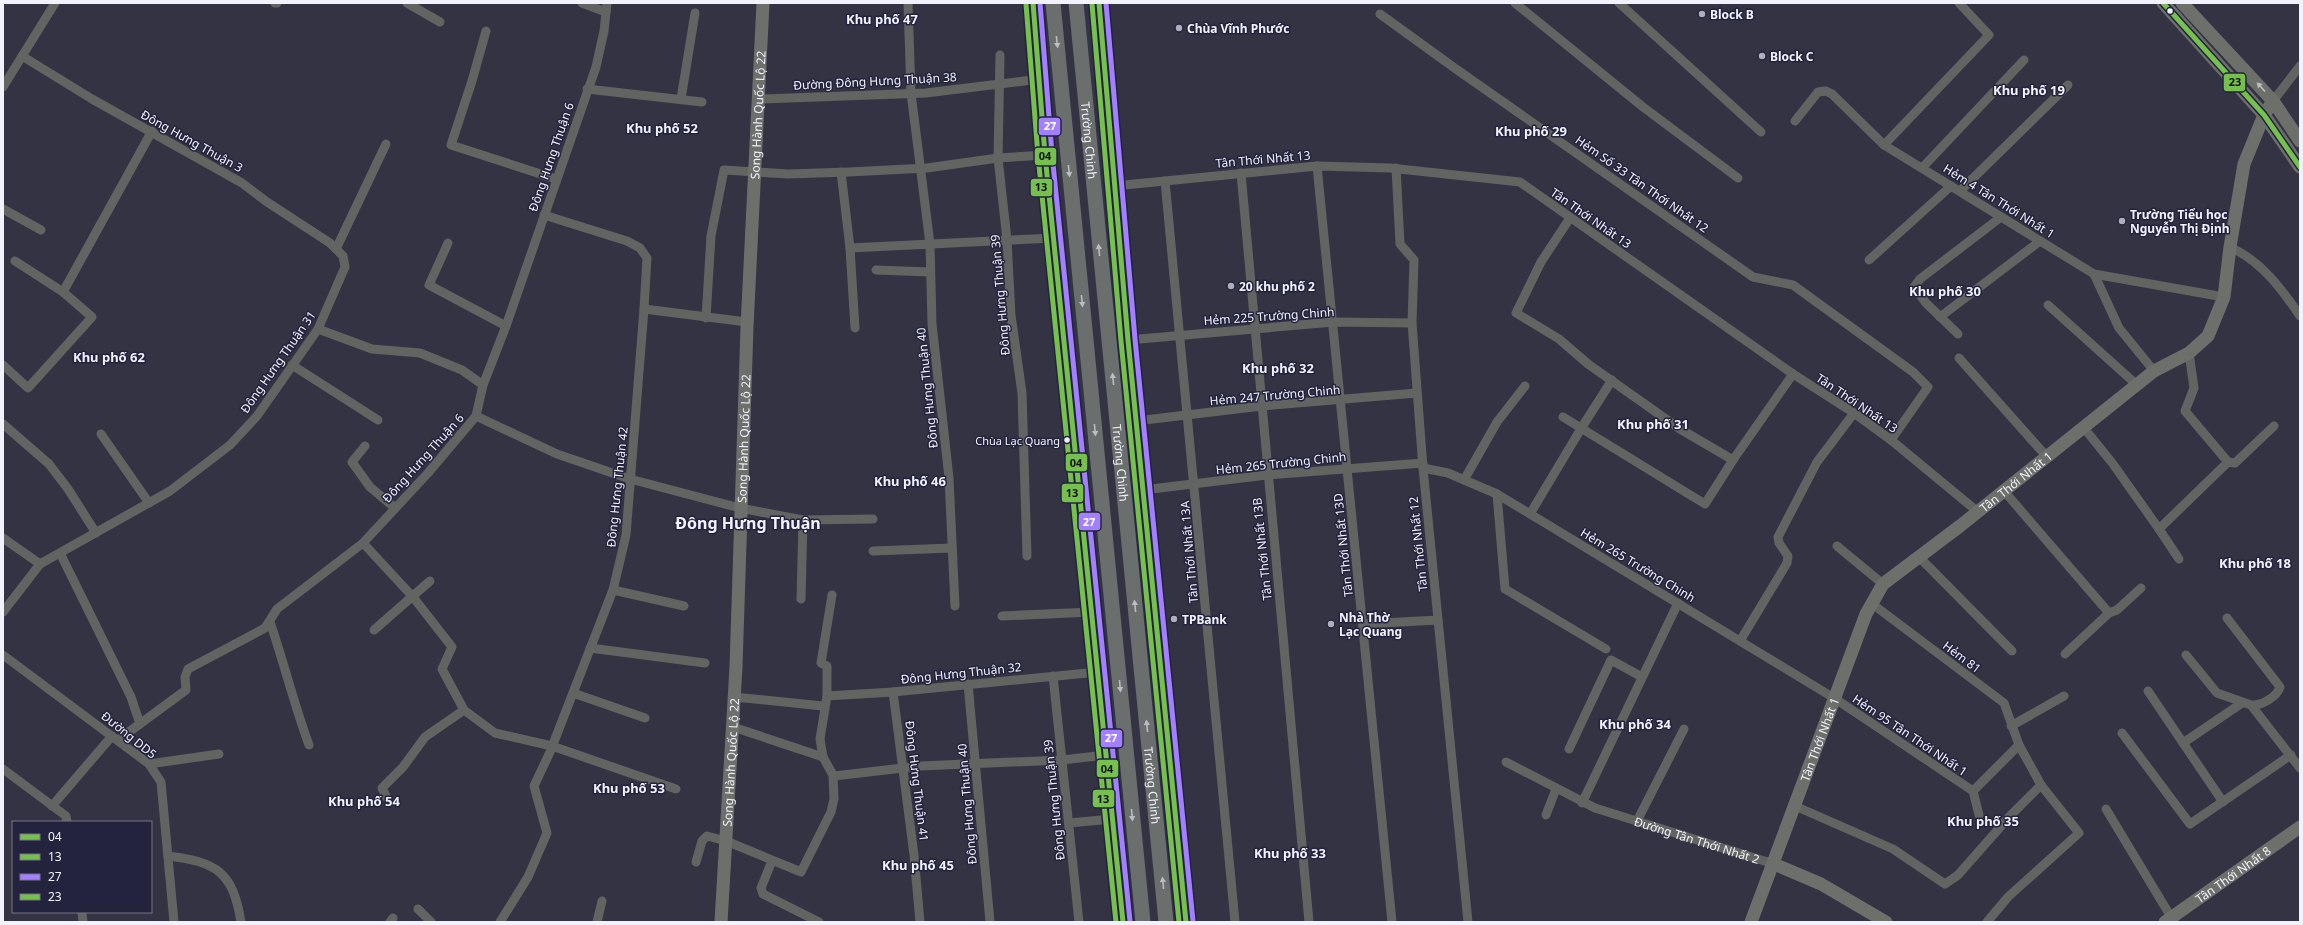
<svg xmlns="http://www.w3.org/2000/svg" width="2303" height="925" viewBox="0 0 2303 925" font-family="'Noto Sans',sans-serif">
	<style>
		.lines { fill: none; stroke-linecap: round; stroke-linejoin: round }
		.street { stroke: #626461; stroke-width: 9 }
		.secondary { stroke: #6d6f6b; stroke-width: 13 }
		.primary { stroke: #6a6e6c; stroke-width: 15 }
		.bus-1-casing { stroke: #23233e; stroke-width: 8 }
		.bus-2-casing { stroke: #23233e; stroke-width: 8 }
		.bus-3-casing { stroke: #23233e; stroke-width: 8 }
		.bus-4-casing { stroke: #23233e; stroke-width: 8 }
		.bus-1 { stroke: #76c04d; stroke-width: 5 }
		.bus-2 { stroke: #76c04d; stroke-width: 5 }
		.bus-3 { stroke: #a380ff; stroke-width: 5 }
		.bus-4 { stroke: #76c04d; stroke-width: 5 }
		.oneway { fill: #bbbdc3 }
		.oneway2 { fill: #bcbec3 }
		.bus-dot { fill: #f1f2fd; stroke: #23233e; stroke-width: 1.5 }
		.poi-dot { fill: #aeafbc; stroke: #23233e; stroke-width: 1.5 }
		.labels { text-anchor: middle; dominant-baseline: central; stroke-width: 3; stroke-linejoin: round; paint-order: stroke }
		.bus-label { font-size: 11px; fill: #f1f2fd; stroke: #23233e; text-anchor: end }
		.poi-label { font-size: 12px; font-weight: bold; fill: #f1f2fd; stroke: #23233e; text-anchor: start }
		.street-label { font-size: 12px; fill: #f1f2fd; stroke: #23233e }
		.neighbourhood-label { font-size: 13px; font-weight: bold; fill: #f1f2fd; stroke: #23233e }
		.district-label { font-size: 16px; font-weight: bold; fill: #f1f2fd; stroke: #23233e }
		.line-badge { stroke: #23233e; stroke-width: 1.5 }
		.badge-label { font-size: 11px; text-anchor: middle; font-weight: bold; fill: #fff }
		.pale-badge-label { font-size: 11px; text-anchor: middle; font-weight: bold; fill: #111 }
	</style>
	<rect width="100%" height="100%" fill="#333343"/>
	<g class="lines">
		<!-- street -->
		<g class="street">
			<polyline points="275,3 277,3"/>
			<polyline points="407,3 440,22"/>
			<polyline points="582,3 606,12"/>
			<polyline points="908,3 911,93 930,244 932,324 949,478 955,606"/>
			<polyline points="1515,3 1643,107 1738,178"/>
			<polyline points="1619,3 1761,132"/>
			<polyline points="1380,14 1456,69 1753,277 1793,285 1913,372 1928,387 1891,440"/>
			<polyline points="486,31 472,81 451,145 556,179"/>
			<polyline points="1000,55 998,158 1007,240 1011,315 1022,393 1027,556"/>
			<polyline points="3,87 55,3"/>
			<polyline points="587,89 702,102"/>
			<polyline points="681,99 695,13"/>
			<polyline points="759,99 926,93 1040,79"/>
			<polyline points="2273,101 2300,66"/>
			<polyline points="1795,121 1818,92 1826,91 1832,94 1884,145 2094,274 2224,297"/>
			<polyline points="1884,145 1989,35 1959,3"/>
			<polyline points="1317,166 1392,922"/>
			<polyline points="1396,168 1400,244 1414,260 1412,323 1423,468 1468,922"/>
			<polyline points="1922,168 2024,60"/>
			<polyline points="841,172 850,248 855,328"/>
			<polyline points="1241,173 1309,922"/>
			<polyline points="1165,181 1235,922"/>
			<polyline points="1114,186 1317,166 1390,168 1520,182 1793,374 1854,413 1891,440 1978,512"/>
			<polyline points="1960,191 2068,85"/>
			<polyline points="3,209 41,230"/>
			<polyline points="1570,218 1541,262 1516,313 1559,339 1588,364 1680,429 1733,460"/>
			<polyline points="448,243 429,285 506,326"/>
			<path d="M2230,247C2261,261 2281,288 2300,316"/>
			<polyline points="850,248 1053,238"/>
			<polyline points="336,249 386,144"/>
			<polyline points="1869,260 1951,186"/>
			<polyline points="876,270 930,272"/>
			<polyline points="2094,274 2119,328 2154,371"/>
			<polyline points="63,292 152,131"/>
			<polyline points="2048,305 2137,385"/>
			<polyline points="644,309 747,322"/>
			<polyline points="1940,317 2040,241"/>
			<polyline points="706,318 711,236 724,170 788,174 849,172 927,168 998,158 1045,155"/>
			<polyline points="318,329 372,349 420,353 462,370 483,385"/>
			<polyline points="1958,334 1926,303 1914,287 1920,279 2001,217"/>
			<polyline points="1128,340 1334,322 1412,323"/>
			<polyline points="2189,353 2194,388 2185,411 2228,462"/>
			<polyline points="1959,358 2047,457"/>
			<polyline points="3,365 28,388 92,317 63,292 15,261"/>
			<polyline points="292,365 378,420"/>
			<polyline points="476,416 557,454 630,479 740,508 803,520 873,519"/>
			<polyline points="1563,417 1705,504 1733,460 1793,374"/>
			<polyline points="1136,421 1262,406 1417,393"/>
			<polyline points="3,424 49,464 68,489 96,533"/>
			<polyline points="2084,428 2113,464 2159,529 2228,462 2235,463 2274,426"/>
			<polyline points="101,434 149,503"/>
			<polyline points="365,446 352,462 370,487 395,508"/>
			<polyline points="1423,468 1448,473 1497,494 1834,698 1973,791"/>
			<polyline points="1464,480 1497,422 1525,386"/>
			<polyline points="1143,490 1267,475 1423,463"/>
			<polyline points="2004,491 2109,613"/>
			<polyline points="1497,494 1505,589 1606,649"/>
			<polyline points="1530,514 1582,427 1612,380"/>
			<polyline points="2159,529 2179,559"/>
			<polyline points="3,538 40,564"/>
			<polyline points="363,543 413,597 452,647 442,669 464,710 495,733 552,746 676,789"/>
			<polyline points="1837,546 1883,584"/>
			<polyline points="873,551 952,548"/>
			<polyline points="60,553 131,697 140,724"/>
			<polyline points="1920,558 2012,651"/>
			<polyline points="613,590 684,606"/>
			<polyline points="801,599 803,520"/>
			<polyline points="3,612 40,564 170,491 230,445 257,416 318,329 345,267 343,256 330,243 267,202 242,183 92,99 22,56"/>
			<polyline points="1002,616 1092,612"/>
			<path d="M2227,618L2280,687C2277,697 2261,706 2251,705"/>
			<path d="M270,622C284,663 294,704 309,745"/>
			<polyline points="1363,624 1438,620"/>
			<polyline points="374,630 430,581"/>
			<polyline points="1740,641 1787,563 1788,556 1779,543 1778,537 1817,462 1854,413"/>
			<polyline points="590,648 705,663"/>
			<polyline points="2065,654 2109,613 2117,610 2141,588"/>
			<polyline points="3,655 149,764 161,782 174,922"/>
			<polyline points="2186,655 2217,693 2251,705 2300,768"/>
			<polyline points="1053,676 1079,922"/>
			<polyline points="968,684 990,922"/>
			<polyline points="2148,691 2223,802"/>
			<polyline points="893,692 914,855 920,922"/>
			<polyline points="573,693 645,718"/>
			<polyline points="827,696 893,692 1098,672"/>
			<polyline points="734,697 823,706"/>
			<polyline points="2011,726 2064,696"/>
			<polyline points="733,727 823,757"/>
			<polyline points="2122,733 2190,824 2291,755"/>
			<polyline points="118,740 186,690 185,677 188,669 265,628 277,609 363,543 428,473 476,416 483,385 506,326 596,67 604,31 607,3"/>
			<polyline points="2183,743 2242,703"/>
			<polyline points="1569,749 1611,660 1642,677"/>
			<path id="s1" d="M1506,762L1595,808L1774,864"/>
			<polyline points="149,764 219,754"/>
			<polyline points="3,769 66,816 67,822"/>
			<polyline points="834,776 920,766 1062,760 1106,755"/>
			<polyline points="387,798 382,788 403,767 425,737 464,710"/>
			<polyline points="1582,803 1678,603"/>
			<polyline points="52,806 112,736"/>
			<polyline points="1795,806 1893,849 1945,884 1958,875 2010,816 2041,785 2019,745 2004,703 1871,603"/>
			<polyline points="2106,809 2174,922"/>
			<polyline points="1546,815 1556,789"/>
			<polyline points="1979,815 1973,791 2019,745"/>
			<polyline points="1637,821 1684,729"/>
			<polyline points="1069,823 1112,819"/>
			<path d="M168,856C217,862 233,872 241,922"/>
			<polyline points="772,861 761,888 763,894 819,922"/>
			<polyline points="696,862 702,841 707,836 726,841 801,872 831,812 834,799 833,775 823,757 820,739 827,696 827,666 821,663 832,595"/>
			<polyline points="418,909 431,922"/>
			<polyline points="82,912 83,922"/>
			<polyline points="390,922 393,918"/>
			<polyline points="500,922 528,877 547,833 534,786 550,752 613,590 626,535 644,309 647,258 640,248 627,241 544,215"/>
			<polyline points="597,922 602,901"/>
			<polyline points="1987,922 2008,897 2079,833 2041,785"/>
		</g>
		<!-- secondary -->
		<g class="secondary">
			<polyline points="2163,3 2264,115 2300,167"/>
			<polyline points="2182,3 2273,101 2300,141"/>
			<polyline points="1774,864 1821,884 1886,922"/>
			<path id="s2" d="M721,922L736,667L747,327L763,3"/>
			<path id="s3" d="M1751,922L1866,614L1883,584L1960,526L2154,371L2189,353L2208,336L2224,297L2230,247L2244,164L2264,115L2273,101"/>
			<path id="s4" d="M2165,922L2300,827"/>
		</g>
		<!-- primary -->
		<g class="primary">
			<polyline points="1033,3 1045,155 1123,922"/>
			<polyline points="1053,3 1143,922"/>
			<path id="s5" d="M1076,3L1166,922"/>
			<polyline points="1099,3 1128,340 1186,922"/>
		</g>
		<!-- bus-1 casing -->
		<g class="bus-1-casing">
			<g id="bus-1">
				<polyline points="1033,3 1045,155 1123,922"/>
				<polyline points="1099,3 1128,340 1186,922"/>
			</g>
		</g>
		<!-- bus-2 casing -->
		<g class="bus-2-casing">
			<g id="bus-2">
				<polyline points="1026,4 1038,156 1116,922"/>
				<polyline points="1092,4 1121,341 1179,922"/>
			</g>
		</g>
		<!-- bus-3 casing -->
		<g class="bus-3-casing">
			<g id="bus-3">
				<polyline points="1040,3 1052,154 1130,921"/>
				<polyline points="1106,3 1135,339 1193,921"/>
			</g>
		</g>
		<!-- bus-4 casing -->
		<g class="bus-4-casing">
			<polyline id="bus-4" points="2163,3 2264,115 2300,167"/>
		</g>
		<!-- bus-1 -->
		<use href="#bus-1" class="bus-1"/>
		<!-- bus-2 -->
		<use href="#bus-2" class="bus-2"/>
		<!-- bus-3 -->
		<use href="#bus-3" class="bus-3"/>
		<!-- bus-4 -->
		<use href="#bus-4" class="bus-4"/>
	</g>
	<!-- one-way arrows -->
	<defs><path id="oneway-solid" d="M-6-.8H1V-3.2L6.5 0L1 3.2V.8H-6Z"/></defs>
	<g class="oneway">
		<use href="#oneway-solid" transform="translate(1057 42) rotate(84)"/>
		<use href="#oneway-solid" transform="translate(1069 171) rotate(84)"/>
		<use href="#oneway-solid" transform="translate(1099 250) rotate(-96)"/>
		<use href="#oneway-solid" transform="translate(1082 301) rotate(84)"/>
		<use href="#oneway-solid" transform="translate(1113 379) rotate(-96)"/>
		<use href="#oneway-solid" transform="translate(1095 430) rotate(84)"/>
		<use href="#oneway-solid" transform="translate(1135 606) rotate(-96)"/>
		<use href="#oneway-solid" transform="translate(1120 686) rotate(85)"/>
		<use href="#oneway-solid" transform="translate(1147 726) rotate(-96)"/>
		<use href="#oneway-solid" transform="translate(1132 815) rotate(85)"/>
		<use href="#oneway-solid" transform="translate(1163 883) rotate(-96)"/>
	</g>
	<use class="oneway2" href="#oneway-solid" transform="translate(2261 87) rotate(-132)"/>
	<!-- markers -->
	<g class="bus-dot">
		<circle cx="2170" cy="11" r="3.5"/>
		<circle cx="1067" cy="440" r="3.5"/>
	</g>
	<g class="poi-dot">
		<circle cx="1702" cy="14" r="4"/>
		<circle cx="1179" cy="28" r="4"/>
		<circle cx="1762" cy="56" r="4"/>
		<circle cx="2122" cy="221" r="4"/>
		<circle cx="1231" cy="286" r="4"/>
		<circle cx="1174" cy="619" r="4"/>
		<circle cx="1331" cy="624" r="4"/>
	</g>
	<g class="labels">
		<!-- bus labels -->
		<g class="bus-label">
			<text x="1060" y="440">Chùa Lạc Quang</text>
		</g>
		<!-- poi labels -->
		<g class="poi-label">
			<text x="1710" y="14">Block B</text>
			<text x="1187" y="28">Chùa Vĩnh Phước</text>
			<text x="1770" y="56">Block C</text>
			<text x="2130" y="214">Trường Tiểu học<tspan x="2130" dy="14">Nguyễn Thị Định</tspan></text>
			<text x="1239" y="286">20 khu phố 2</text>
			<text x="1339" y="617">Nhà Thờ<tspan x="1339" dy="14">Lạc Quang</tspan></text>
			<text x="1182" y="619">TPBank</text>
		</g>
		<!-- street labels -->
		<g class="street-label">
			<text transform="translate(875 81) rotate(-3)">Đường Đông Hưng Thuận 38</text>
			<text stroke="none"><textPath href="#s2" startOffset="808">Song Hành Quốc Lộ 22</textPath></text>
			<text stroke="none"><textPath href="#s5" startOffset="138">Trường Chinh</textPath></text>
			<text transform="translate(192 141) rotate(29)">Đông Hưng Thuận 3</text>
			<text transform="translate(551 157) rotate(-71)">Đông Hưng Thuận 6</text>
			<text transform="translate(1263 159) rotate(-5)">Tân Thới Nhất 13</text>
			<text transform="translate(1642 184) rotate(35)">Hẻm Số 33 Tân Thới Nhất 12</text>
			<text transform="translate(1999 201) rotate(32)">Hẻm 4 Tân Thới Nhất 1</text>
			<text transform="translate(1591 218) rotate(35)">Tân Thới Nhất 13</text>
			<text transform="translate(1000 295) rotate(-95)">Đông Hưng Thuận 39</text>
			<text transform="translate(1269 316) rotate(-4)">Hẻm 225 Trường Chinh</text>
			<text transform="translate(278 362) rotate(-55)">Đông Hưng Thuận 31</text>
			<text transform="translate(927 388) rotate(-96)">Đông Hưng Thuận 40</text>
			<text transform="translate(1275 395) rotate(-5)">Hẻm 247 Trường Chinh</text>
			<text transform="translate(1857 403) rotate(34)">Tân Thới Nhất 13</text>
			<text stroke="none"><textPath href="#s2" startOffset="484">Song Hành Quốc Lộ 22</textPath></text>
			<text transform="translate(423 458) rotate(-48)">Đông Hưng Thuận 6</text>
			<text stroke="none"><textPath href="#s5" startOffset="462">Trường Chinh</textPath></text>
			<text transform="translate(1281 463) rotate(-6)">Hẻm 265 Trường Chinh</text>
			<text stroke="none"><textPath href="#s3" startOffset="531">Tân Thới Nhất 1</textPath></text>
			<text transform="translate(617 487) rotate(-84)">Đông Hưng Thuận 42</text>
			<text transform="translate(1418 544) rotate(-96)">Tân Thới Nhất 12</text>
			<text transform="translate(1343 545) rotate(-96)">Tân Thới Nhất 13D</text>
			<text transform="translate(1262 549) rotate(-96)">Tân Thới Nhất 13B</text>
			<text transform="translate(1189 552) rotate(-95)">Tân Thới Nhất 13A</text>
			<text transform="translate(1638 565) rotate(31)">Hẻm 265 Trường Chinh</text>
			<text transform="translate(1962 657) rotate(37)">Hẻm 81</text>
			<text transform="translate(961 673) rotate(-6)">Đông Hưng Thuận 32</text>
			<text transform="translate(129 735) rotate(39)">Đường DD5</text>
			<text transform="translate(1910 735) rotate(34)">Hẻm 95 Tân Thới Nhất 1</text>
			<text stroke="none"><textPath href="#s3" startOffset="195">Tân Thới Nhất 1</textPath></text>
			<text stroke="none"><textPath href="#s2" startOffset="160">Song Hành Quốc Lộ 22</textPath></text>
			<text transform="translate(917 781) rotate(83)">Đông Hưng Thuận 41</text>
			<text stroke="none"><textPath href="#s5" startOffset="786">Trường Chinh</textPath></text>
			<text transform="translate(1054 800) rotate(-96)">Đông Hưng Thuận 39</text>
			<text transform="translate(967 804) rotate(-95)">Đông Hưng Thuận 40</text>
			<text stroke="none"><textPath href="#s1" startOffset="207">Đường Tân Thới Nhất 2</textPath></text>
			<text stroke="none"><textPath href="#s4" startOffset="83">Tân Thới Nhất 8</textPath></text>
		</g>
		<!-- neighbourhood labels -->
		<g class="neighbourhood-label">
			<text x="882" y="19">Khu phố 47</text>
			<text x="2029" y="90">Khu phố 19</text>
			<text x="662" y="128">Khu phố 52</text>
			<text x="1531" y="131">Khu phố 29</text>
			<text x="1945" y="291">Khu phố 30</text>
			<text x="109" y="357">Khu phố 62</text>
			<text x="1278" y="368">Khu phố 32</text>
			<text x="1653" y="424">Khu phố 31</text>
			<text x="910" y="481">Khu phố 46</text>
			<text x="2255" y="563">Khu phố 18</text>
			<text x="1635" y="724">Khu phố 34</text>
			<text x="629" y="788">Khu phố 53</text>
			<text x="364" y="801">Khu phố 54</text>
			<text x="1983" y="821">Khu phố 35</text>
			<text x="1290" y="853">Khu phố 33</text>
			<text x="918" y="865">Khu phố 45</text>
		</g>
		<!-- district labels -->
		<g class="district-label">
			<text x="748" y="523">Đông Hưng Thuận</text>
		</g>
	</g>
	<g class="line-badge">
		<rect x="2223" y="73" width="23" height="19" rx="4" fill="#76c04d"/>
		<rect x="1038" y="117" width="23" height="19" rx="4" fill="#a380ff"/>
		<rect x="1034" y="147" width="23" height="19" rx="4" fill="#76c04d"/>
		<rect x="1030" y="178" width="23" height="19" rx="4" fill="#76c04d"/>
		<rect x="1065" y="453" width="23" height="19" rx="4" fill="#76c04d"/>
		<rect x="1061" y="483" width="23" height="20" rx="4" fill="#76c04d"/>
		<rect x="1078" y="512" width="23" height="19" rx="4" fill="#a380ff"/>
		<rect x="1100" y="729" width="23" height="19" rx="4" fill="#a380ff"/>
		<rect x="1096" y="759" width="23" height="19" rx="4" fill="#76c04d"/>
		<rect x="1092" y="789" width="23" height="19" rx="4" fill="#76c04d"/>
	</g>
	<g class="badge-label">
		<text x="1050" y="130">27</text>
		<text x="1089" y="526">27</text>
		<text x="1111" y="742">27</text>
	</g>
	<g class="pale-badge-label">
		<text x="2235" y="86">23</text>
		<text x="1045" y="160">04</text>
		<text x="1041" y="191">13</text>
		<text x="1076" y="467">04</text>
		<text x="1072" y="497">13</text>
		<text x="1107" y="773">04</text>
		<text x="1103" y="803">13</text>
	</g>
	<!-- border -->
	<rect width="2303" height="925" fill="none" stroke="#f1f2fd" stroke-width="8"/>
	<!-- legend -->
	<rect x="12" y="821" width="140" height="92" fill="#23233e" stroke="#75768a"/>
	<rect x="20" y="834" width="20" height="6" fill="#76c04d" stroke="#75768a"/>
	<text x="48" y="841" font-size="12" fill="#f1f2fd">04</text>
	<rect x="20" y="854" width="20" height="6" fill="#76c04d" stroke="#75768a"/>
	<text x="48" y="861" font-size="12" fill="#f1f2fd">13</text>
	<rect x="20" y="874" width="20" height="6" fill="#a380ff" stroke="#75768a"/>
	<text x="48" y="881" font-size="12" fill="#f1f2fd">27</text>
	<rect x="20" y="894" width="20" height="6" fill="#76c04d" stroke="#75768a"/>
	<text x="48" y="901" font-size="12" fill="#f1f2fd">23</text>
</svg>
